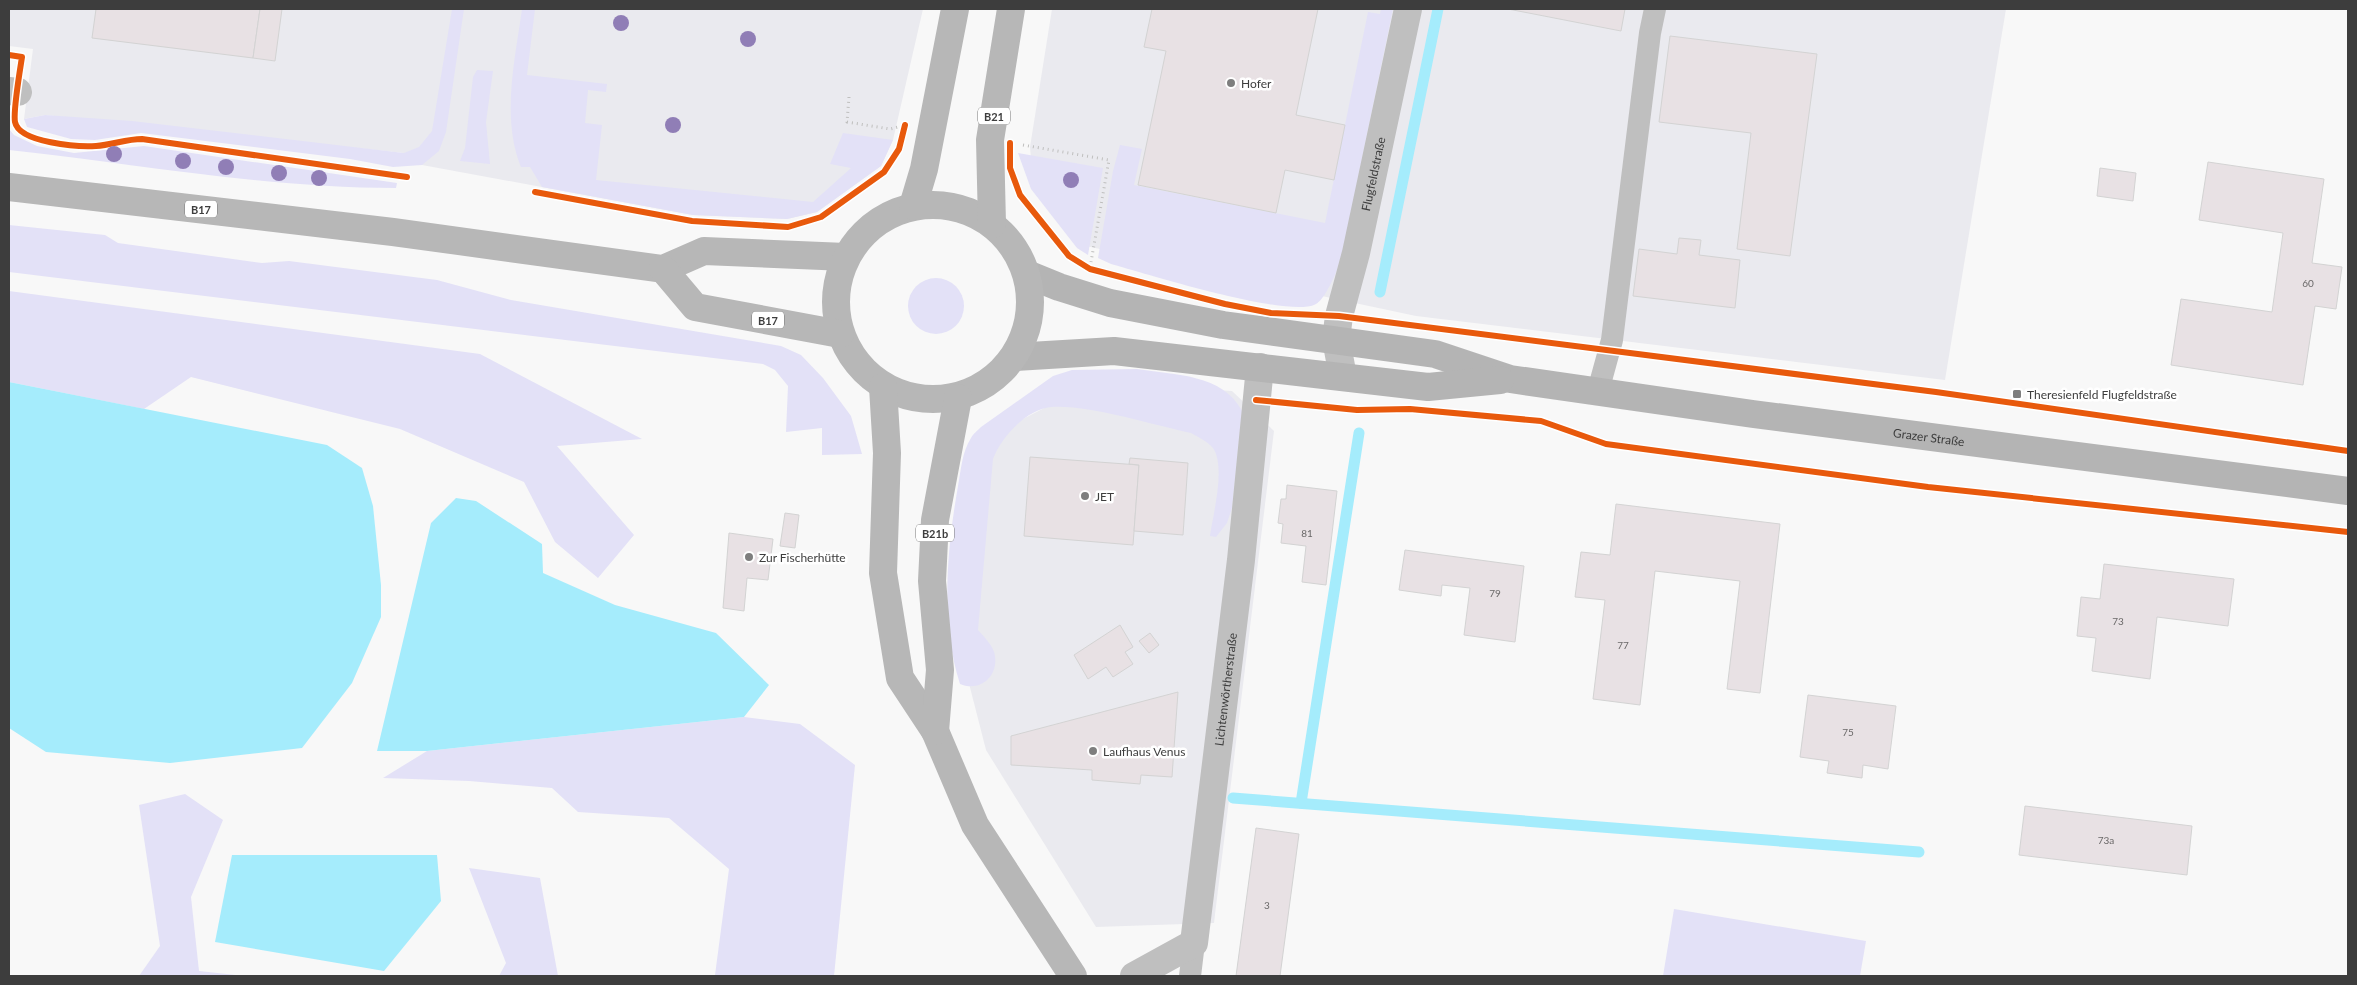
<svg xmlns="http://www.w3.org/2000/svg" width="2357" height="985" viewBox="0 0 2357 985" font-family="Lato,sans-serif">
	<style>
		.built { fill: #eaeaef }
		.green { fill: #e3e1f7 }
		.water { fill: #a5ecfc }
		.lines { fill: none; stroke-linecap: round; stroke-linejoin: round }
		.stream { stroke: #a5ecfc; stroke-width: 11 }
		.building { fill: #e8e1e4; stroke: #d3d3d3 }
		.path { stroke: #bfbfbe; stroke-width: 3; stroke-dasharray: 1 4; stroke-linecap: butt }
		.lane { stroke: #bfbfbf; stroke-width: 22 }
		.street { stroke: #bfbfbf; stroke-width: 28 }
		.secondary { stroke: #b4b4b4; stroke-width: 28 }
		.primary { stroke: #b7b7b7; stroke-width: 28 }
		.cycleway-casing { stroke: #fff; stroke-width: 9 }
		.cycleway { stroke: #e8590c; stroke-width: 6 }
		.tree { fill: #907eb6 }
		.poi-dot { fill: #7e7e7e; stroke: #fff; stroke-width: 2 }
		.labels { text-anchor: middle; dominant-baseline: central; stroke-width: 5; stroke-linejoin: round; paint-order: stroke }
		.number-label { font-size: 10px; fill: #6a6868 }
		.shield { fill: #fff; stroke: #777; stroke-width: 1 }
		.shield-label { font-size: 11px; font-weight: bold; fill: #3d3d3d }
		.poi-label { font-size: 12px; fill: #3d3d3d; stroke: #fff; text-anchor: start }
		.street-label { font-size: 12px; fill: #3d3d3d; stroke: #fff }
	</style>
	<rect width="100%" height="100%" fill="#f8f8f8"/>
	<!-- built -->
	<g class="built">
		<polygon points="9,9 923,9 893,140 881,166 817,212 787,219 693,215 422,165 404,153 45,115 24,119 33,49 9,46"/>
		<polygon points="1052,9 2006,9 1945,380 1416,316 1086,246 1032,170 1030,147"/>
		<polygon points="1095,382 1232,391 1274,431 1214,923 1096,927 986,750 964,664 980,441"/>
	</g>
	<!-- green -->
	<g class="green">
		<polygon points="452,9 464,9 446,132 439,151 422,165 393,167 350,159 141,133 95,140 71,139 27,127 24,119 45,115 132,121 404,153 419,147 432,131"/>
		<path d="M522,9H535L527,75L607,84L606,92L588,90L585,123L602,125L596,180L813,202L851,168L830,164L843,133L893,140L881,166L817,212L787,219L693,215L542,187L530,167H521C501,118 515,60 522,9Z"/>
		<path d="M1381,9H1393C1382,62 1371,115 1360,168C1353,203 1348,241 1335,275C1331,283 1323,302 1314,305C1284,317 1147,274 1111,264L1098,258L1113,171L1120,145L1142,149L1134,185L1325,223L1368,12L1380,14Z"/>
		<polygon points="477,70 493,71 486,122 490,164 460,161 465,148 473,77"/>
		<path d="M9,129L14,135L37,146L74,153L144,146L397,183L396,188C266,188 138,164 9,150Z"/>
		<polygon points="1018,153 1103,168 1088,255 1077,248 1031,189"/>
		<polygon points="9,225 105,235 118,243 262,263 289,261 437,280 511,300 781,346 801,355 823,378 851,416 862,454 822,455 822,428 786,432 788,386 775,370 763,364 9,272"/>
		<circle cx="936" cy="306" r="28"/>
		<polygon points="9,291 480,354 642,439 557,446 634,535 598,578 555,542 524,482 400,429 191,377 144,409 9,382"/>
		<path d="M1137,369C1175,375 1223,374 1242,411L1232,508L1227,523L1216,537L1210,536C1213,514 1226,467 1213,448C1207,441 1198,437 1191,433C1154,425 1086,404 1051,407C1027,409 1001,437 993,459L978,630C984,637 994,646 995,656C998,678 979,692 960,684C940,622 947,549 958,486C961,470 962,452 971,438C973,434 978,430 981,427L1053,376L1072,370Z"/>
		<polygon points="744,717 800,724 855,765 834,976 715,975 729,869 669,818 578,812 552,788 469,781 383,778 427,751"/>
		<polygon points="185,794 223,820 191,897 199,971 245,976 139,976 160,946 139,805"/>
		<polygon points="469,868 540,878 558,976 499,976 506,963"/>
		<polygon points="1674,909 1866,941 1860,976 1663,976"/>
	</g>
	<!-- water -->
	<g class="water">
		<polygon points="9,382 327,445 362,468 373,506 381,585 381,617 352,683 302,748 170,763 46,752 9,728"/>
		<polygon points="456,498 476,501 542,544 543,573 615,605 716,633 769,685 744,717 427,751 377,751 431,523"/>
		<polygon points="232,855 437,855 441,901 384,971 215,942"/>
	</g>
	<g class="lines">
		<!-- stream -->
		<g class="stream">
			<polyline points="1380,292 1438,9"/>
			<polyline points="1233,798 1919,852"/>
			<polyline points="1301,803 1359,433"/>
		</g>
	</g>
	<!-- building -->
	<g class="building">
		<polygon points="96,9 260,9 253,58 92,38"/>
		<polygon points="260,9 282,9 275,61 253,58"/>
		<polygon points="1152,9 1318,9 1296,115 1345,125 1334,180 1285,170 1276,213 1138,185 1166,51 1144,47"/>
		<polygon points="1508,9 1625,9 1621,31"/>
		<polygon points="1670,36 1817,54 1790,256 1737,249 1751,133 1659,122"/>
		<polygon points="2208,162 2324,179 2312,263 2342,267 2336,309 2315,306 2303,385 2171,365 2181,299 2272,312 2283,233 2199,220"/>
		<polygon points="2100,168 2136,173 2133,201 2097,196"/>
		<polygon points="1679,238 1701,240 1699,255 1740,260 1735,308 1633,296 1639,249 1677,254"/>
		<polygon points="1030,457 1139,465 1133,545 1024,536"/>
		<polygon points="1130,458 1188,463 1183,535 1134,531 1139,465 1129,464"/>
		<polygon points="1287,485 1337,491 1326,585 1302,582 1306,546 1281,543 1283,524 1278,523 1281,499 1286,499"/>
		<polygon points="1616,504 1780,524 1760,693 1727,689 1740,581 1655,571 1640,705 1593,699 1605,600 1575,597 1581,552 1610,555"/>
		<polygon points="785,513 799,515 795,548 780,546"/>
		<polygon points="729,533 773,539 768,580 747,578 744,611 723,608"/>
		<polygon points="1405,550 1524,566 1515,642 1464,635 1470,588 1442,585 1441,596 1399,590"/>
		<polygon points="2104,564 2234,579 2228,626 2157,617 2150,679 2092,671 2096,638 2077,636 2081,597 2100,599"/>
		<polygon points="1120,625 1133,647 1125,652 1133,664 1113,677 1106,667 1088,679 1074,655"/>
		<polygon points="1150,633 1159,645 1149,653 1139,641"/>
		<polygon points="1178,692 1172,777 1141,775 1140,784 1092,780 1092,770 1011,765 1011,736"/>
		<polygon points="1808,695 1896,706 1888,769 1863,765 1862,778 1827,773 1829,761 1800,757"/>
		<polygon points="2025,806 2192,826 2187,875 2019,855"/>
		<polygon points="1256,828 1299,834 1280,976 1236,976"/>
	</g>
	<g class="lines">
		<!-- path -->
		<g class="path">
			<polyline points="849,97 847,122 890,129 898,127"/>
			<polyline points="1023,145 1109,160 1091,262"/>
		</g>
		<!-- lane -->
		<g class="lane">
			<polyline points="1598,391 1612,340 1650,33 1655,9"/>
			<polyline points="1190,976 1194,943"/>
		</g>
		<!-- street -->
		<g class="street">
			<polyline points="9,91 18,92"/>
			<path id="s1" d="M1343,377L1336,339L1339,316L1356,253L1408,9"/>
			<path id="s2" d="M1134,976L1194,943L1241,560L1260,367"/>
		</g>
		<!-- secondary -->
		<g class="secondary">
			<path id="s3" d="M1027,274L1059,287L1110,303L1223,325L1435,354L1510,379L1753,414L2348,491"/>
			<polyline points="1014,357 1114,351 1428,387 1500,380"/>
		</g>
		<!-- primary -->
		<g class="primary">
			<polyline points="9,187 393,232 663,269 704,251 846,257"/>
			<circle cx="933" cy="302" r="97"/>
			<polyline points="913,206 924,169 955,9"/>
			<polyline points="992,224 990,140 1011,9"/>
			<polyline points="663,269 695,307 840,334"/>
			<polyline points="883,387 887,453 883,573 900,678 935,731 975,825 1073,976"/>
			<polyline points="935,731 940,670 932,581 935,520 958,398"/>
		</g>
		<!-- cycleway casing -->
		<g class="cycleway-casing">
			<g id="cycleway">
				<path d="M9,55L22,57C20,70 13,111 15,122C19,143 79,147 96,146C112,145 126,139 142,139L407,177"/>
				<polyline points="1010,143 1010,168 1020,195 1069,256 1090,269 1225,304 1271,313 1339,316 1936,392 2348,451"/>
				<polyline points="535,192 692,221 788,227 821,217 884,172 899,149 905,125"/>
				<polyline points="1256,400 1357,410 1410,409 1541,421 1606,444 1928,487 2348,532"/>
			</g>
		</g>
		<!-- cycleway -->
		<use href="#cycleway" class="cycleway"/>
	</g>
	<!-- trees -->
	<g class="tree">
		<circle cx="621" cy="23" r="8"/>
		<circle cx="748" cy="39" r="8"/>
		<circle cx="673" cy="125" r="8"/>
		<circle cx="114" cy="154" r="8"/>
		<circle cx="183" cy="161" r="8"/>
		<circle cx="226" cy="167" r="8"/>
		<circle cx="279" cy="173" r="8"/>
		<circle cx="319" cy="178" r="8"/>
		<circle cx="1071" cy="180" r="8"/>
	</g>
	<!-- markers -->
	<g class="poi-dot">
		<circle cx="1231" cy="83" r="5"/>
		<rect x="2012" y="389" width="10" height="10" rx="2.5"/>
		<circle cx="1085" cy="496" r="5"/>
		<circle cx="749" cy="557" r="5"/>
		<circle cx="1093" cy="751" r="5"/>
	</g>
	<g class="labels">
		<!-- number labels -->
		<g class="number-label">
			<text x="2308" y="283">60</text>
			<text x="1307" y="533">81</text>
			<text x="1495" y="593">79</text>
			<text x="2118" y="621">73</text>
			<text x="1623" y="645">77</text>
			<text x="1848" y="732">75</text>
			<text x="2106" y="840">73a</text>
			<text x="1267" y="905">3</text>
		</g>
		<!-- shield labels -->
		<g class="shield">
			<rect x="978" y="107.5" width="32" height="17" rx="4"/>
			<rect x="185" y="200.5" width="32" height="17" rx="4"/>
			<rect x="752" y="311.5" width="32" height="17" rx="4"/>
			<rect x="916" y="524.5" width="38" height="17" rx="4"/>
		</g>
		<g class="shield-label">
			<text x="994" y="116">B21</text>
			<text x="201" y="209">B17</text>
			<text x="768" y="320">B17</text>
			<text x="935" y="533">B21b</text>
		</g>
		<!-- poi labels -->
		<g class="poi-label">
			<text x="1241" y="83">Hofer</text>
			<text x="2027" y="394">Theresienfeld Flugfeldstraße</text>
			<text x="1095" y="496">JET</text>
			<text x="759" y="557">Zur Fischerhütte</text>
			<text x="1103" y="751">Laufhaus Venus</text>
		</g>
		<!-- street labels -->
		<g class="street-label">
			<text stroke="none"><textPath href="#s1" startOffset="208">Flugfeldstraße</textPath></text>
			<text stroke="none"><textPath href="#s3" startOffset="919">Grazer Straße</textPath></text>
			<text stroke="none"><textPath href="#s2" startOffset="324">Lichtenwörtherstraße</textPath></text>
		</g>
	</g>
	<!-- border -->
	<rect width="2357" height="985" fill="none" stroke="#3d3d3d" stroke-width="20"/>
</svg>
